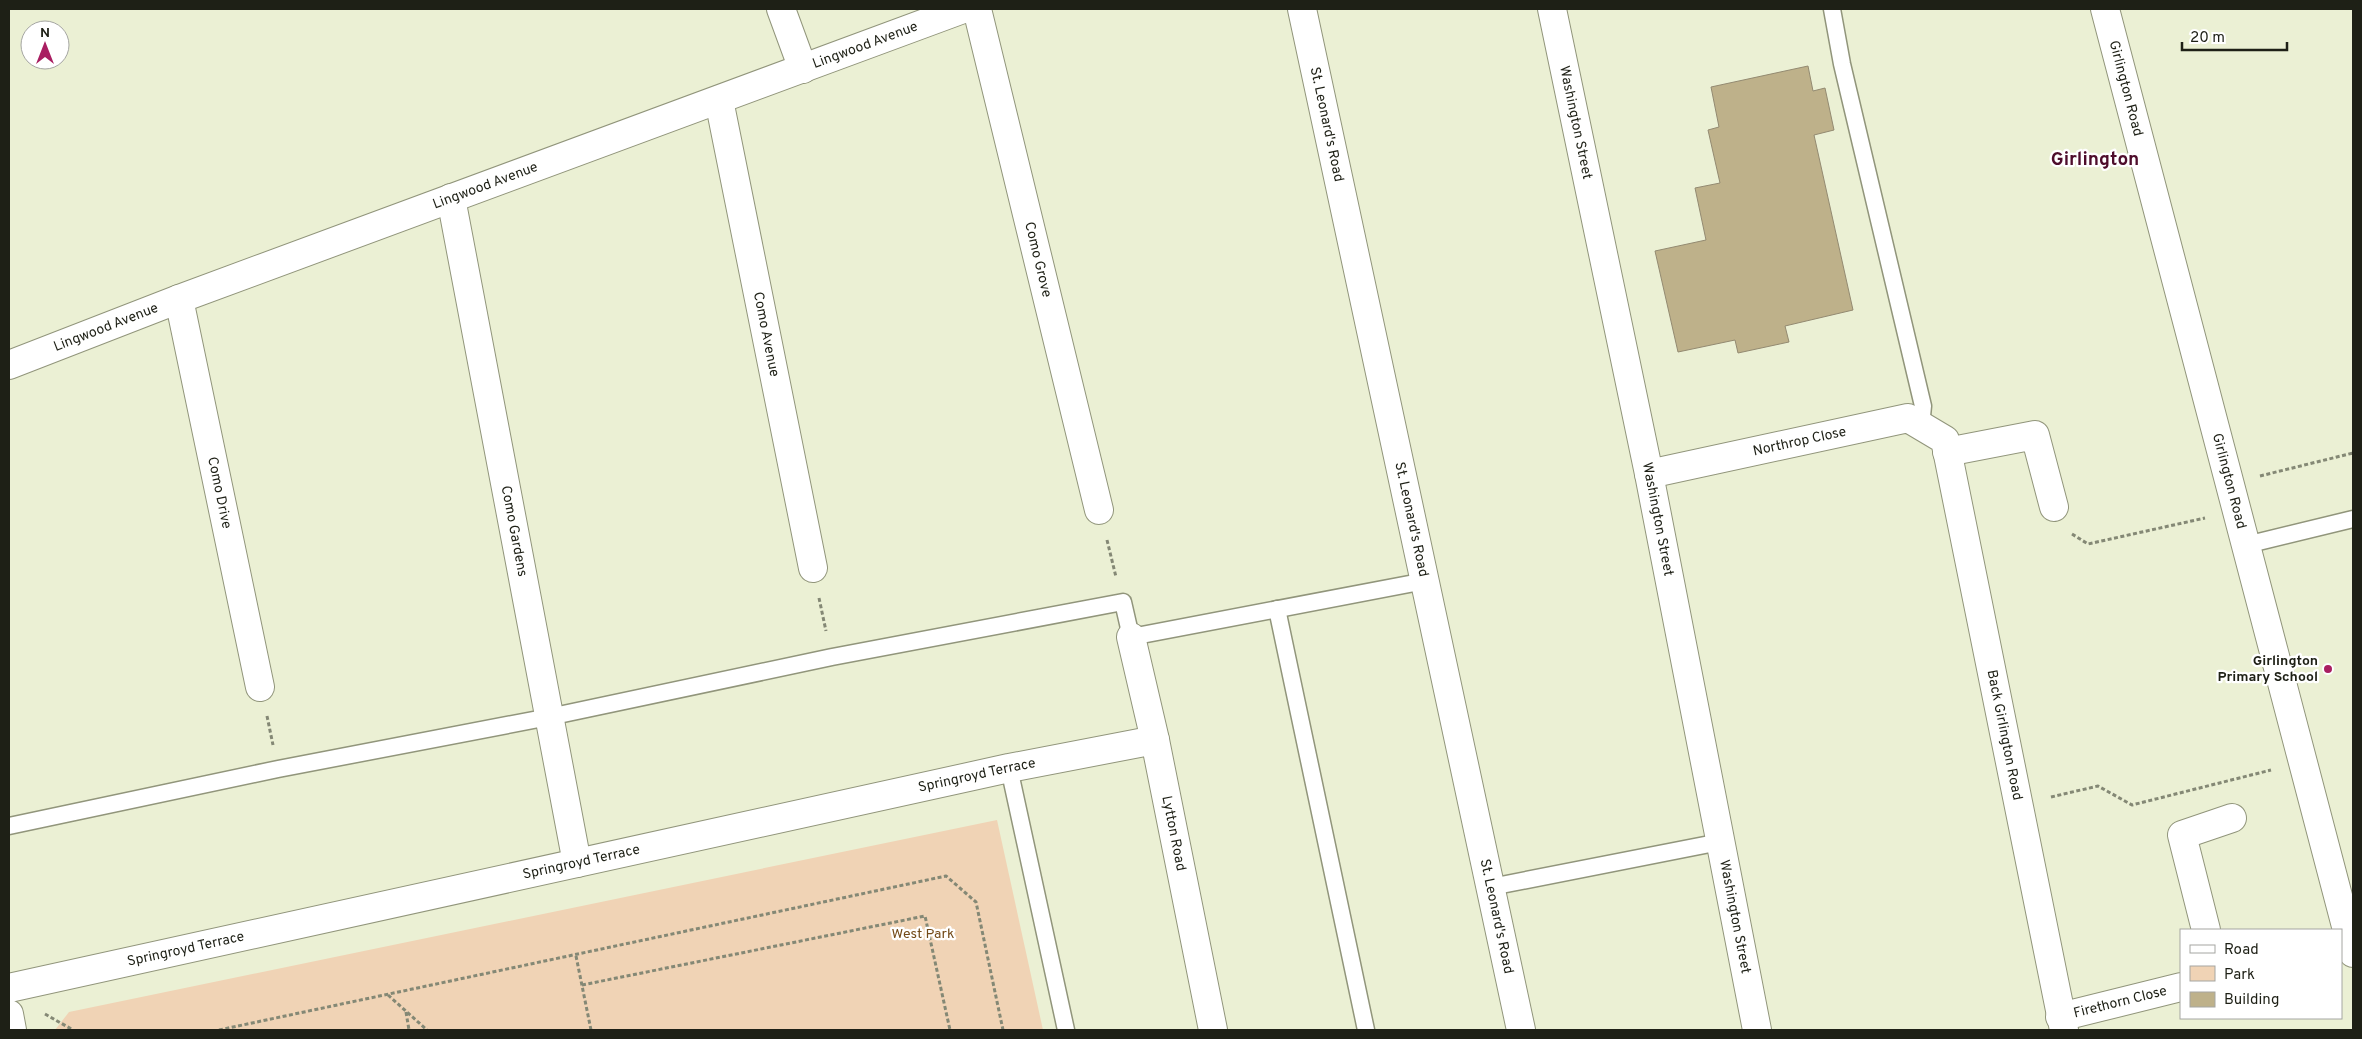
<svg xmlns="http://www.w3.org/2000/svg" width="2362" height="1039" viewBox="0 0 2362 1039" font-family="Overpass,sans-serif">
	<style>
		.green { fill: #f0d3b5 }
		.building { fill: #beb18a; stroke: #938a71 }
		.lines { fill: none; stroke-linecap: round; stroke-linejoin: round }
		.lane-casing { stroke: #91957b; stroke-width: 19 }
		.street-casing { stroke: #91957b; stroke-width: 30 }
		.path { stroke: #848875; stroke-width: 3; stroke-dasharray: 4 2.5; stroke-linecap: butt }
		.lane { stroke: #fff; stroke-width: 16 }
		.street { stroke: #fff; stroke-width: 28 }
		.poi-dot { fill: #a91e61; stroke: #fff; stroke-width: 2 }
		.labels { text-anchor: middle; dominant-baseline: central; stroke-width: 4.5; stroke-linejoin: round; paint-order: stroke }
		.street-label { font-size: 14px; fill: #1e2016; stroke: #fff }
		.poi-label { font-size: 14px; font-weight: bold; fill: #1e2016; stroke: #fff; text-anchor: end }
		.park-label { font-size: 14px; fill: #734a18; stroke: #fff }
		.district-label { font-size: 19px; font-weight: bold; fill: #4e0d2b; stroke: #fff }
	</style>
	<rect width="100%" height="100%" fill="#ebf0d4"/>
	<!-- green -->
	<polygon class="green" points="997,820 1043,1030 55,1030 69,1012"/>
	<!-- building -->
	<polygon class="building" points="1808,66 1813,91 1825,88 1834,130 1814,135 1853,310 1785,326 1789,342 1738,353 1735,340 1678,352 1655,251 1706,240 1695,188 1720,183 1708,130 1719,127 1711,87"/>
	<g class="lines">
		<!-- lane casing -->
		<g class="lane-casing">
			<g id="lane">
				<polyline points="1832,9 1842,64 1923,406 1921,426"/>
				<polyline points="2246,545 2353,519"/>
				<polyline points="1277,609 1366,1030"/>
				<polyline points="1009,768 1066,1030"/>
				<polyline points="9,826 278,769 549,717 832,657 1123,602 1131,637 1425,581"/>
				<polyline points="1491,887 1720,842"/>
			</g>
		</g>
		<!-- street casing -->
		<g class="street-casing">
			<g id="street">
				<polyline points="781,9 803,69"/>
				<path id="s1" d="M977,9L1099,510"/>
				<path id="s2" d="M1302,9L1521,1030"/>
				<path id="s3" d="M1552,9L1649,474L1757,1030"/>
				<path id="s4" d="M2105,9L2353,953"/>
				<path id="s5" d="M719,100L813,568"/>
				<path id="s6" d="M451,198L577,863"/>
				<path id="s7" d="M179,299L260,687"/>
				<path id="s8" d="M9,365L179,299L963,9"/>
				<polyline points="1947,452 2035,435 2054,507"/>
				<path id="s9" d="M1649,474L1908,418L1945,440L2064,1030"/>
				<path id="s10" d="M1131,637L1155,740L1213,1030"/>
				<polyline points="2206,930 2182,835 2232,818"/>
				<path id="s11" d="M9,988L1009,768L1155,740"/>
				<polyline points="9,1014 12,1030"/>
				<path id="s12" d="M2060,1017L2181,987"/>
			</g>
		</g>
		<!-- path -->
		<g class="path">
			<polyline points="2260,476 2353,453"/>
			<polyline points="2072,534 2088,544 2205,518"/>
			<polyline points="1107,540 1116,577"/>
			<polyline points="819,598 826,631"/>
			<polyline points="267,716 273,745"/>
			<polyline points="2051,797 2098,786 2132,805 2271,770"/>
			<polyline points="576,956 591,1030"/>
			<polyline points="582,985 925,916 950,1030"/>
			<polyline points="388,995 427,1030"/>
			<polyline points="406,1012 409,1030"/>
			<polyline points="45,1014 73,1030"/>
			<polyline points="219,1030 946,876 976,902 1003,1030"/>
		</g>
		<!-- lane -->
		<use href="#lane" class="lane"/>
		<!-- street -->
		<use href="#street" class="street"/>
	</g>
	<!-- markers -->
	<circle class="poi-dot" cx="2328" cy="669" r="5"/>
	<g class="labels">
		<!-- street labels -->
		<g class="street-label">
			<text stroke="none"><textPath href="#s8" startOffset="914">Lingwood Avenue</textPath></text>
			<text stroke="none"><textPath href="#s4" startOffset="82">Girlington Road</textPath></text>
			<text stroke="none"><textPath href="#s3" startOffset="116">Washington Street</textPath></text>
			<text stroke="none"><textPath href="#s2" startOffset="118">St. Leonard's Road</textPath></text>
			<text stroke="none"><textPath href="#s8" startOffset="509">Lingwood Avenue</textPath></text>
			<text stroke="none"><textPath href="#s1" startOffset="258">Como Grove</textPath></text>
			<text stroke="none"><textPath href="#s8" startOffset="104">Lingwood Avenue</textPath></text>
			<text stroke="none"><textPath href="#s5" startOffset="239">Como Avenue</textPath></text>
			<text stroke="none"><textPath href="#s9" startOffset="154">Northrop Close</textPath></text>
			<text stroke="none"><textPath href="#s4" startOffset="488">Girlington Road</textPath></text>
			<text stroke="none"><textPath href="#s7" startOffset="198">Como Drive</textPath></text>
			<text stroke="none"><textPath href="#s2" startOffset="522">St. Leonard's Road</textPath></text>
			<text stroke="none"><textPath href="#s3" startOffset="521">Washington Street</textPath></text>
			<text stroke="none"><textPath href="#s6" startOffset="339">Como Gardens</textPath></text>
			<text stroke="none"><textPath href="#s9" startOffset="609">Back Girlington Road</textPath></text>
			<text stroke="none"><textPath href="#s11" startOffset="991">Springroyd Terrace</textPath></text>
			<text stroke="none"><textPath href="#s10" startOffset="201">Lytton Road</textPath></text>
			<text stroke="none"><textPath href="#s11" startOffset="586">Springroyd Terrace</textPath></text>
			<text stroke="none"><textPath href="#s2" startOffset="928">St. Leonard's Road</textPath></text>
			<text stroke="none"><textPath href="#s3" startOffset="926">Washington Street</textPath></text>
			<text stroke="none"><textPath href="#s11" startOffset="181">Springroyd Terrace</textPath></text>
			<text stroke="none"><textPath href="#s12" startOffset="62">Firethorn Close</textPath></text>
		</g>
		<!-- poi labels -->
		<g class="poi-label">
			<text x="2318" y="661">Girlington<tspan x="2318" dy="16">Primary School</tspan></text>
		</g>
		<!-- park labels -->
		<g class="park-label">
			<text x="923" y="934">West Park</text>
		</g>
		<!-- district labels -->
		<g class="district-label">
			<text x="2095" y="160">Girlington</text>
		</g>
	</g>
	<!-- border -->
	<rect width="2362" height="1039" fill="none" stroke="#1e2016" stroke-width="20"/>
	<!-- legend -->
	<rect x="2180" y="929" width="162" height="90" fill="#ffffff" stroke="#a5a6a2"/>
	<rect x="2190" y="945" width="25" height="8" fill="#ffffff" stroke="#a5a6a2"/>
	<text x="2224" y="954" font-size="15" fill="#1e2016">Road</text>
	<rect x="2190" y="966" width="25" height="15" fill="#f0d3b5" stroke="#a5a6a2"/>
	<text x="2224" y="979" font-size="15" fill="#1e2016">Park</text>
	<rect x="2190" y="992" width="25" height="15" fill="#beb18a" stroke="#a5a6a2"/>
	<text x="2224" y="1004" font-size="15" fill="#1e2016">Building</text>
	<!-- north arrow -->
	<g transform="translate(45 45)"><circle r="24" fill="#ffffff" stroke="#a5a6a2"/>
	<path d="M0-4L9 19L0 12L-9 19Z" fill="#a91e61"/>
	<text y="-8" font-size="14" font-weight="bold" text-anchor="middle" fill="#1e2016">N</text>
	</g>
	<!-- scale -->
	<path d="M2182 42v8h105v-8" fill="none" stroke="#1e2016" stroke-width="2.5"/>
	<text x="2190" y="42" font-size="15" fill="#1e2016" stroke="#ffffff" stroke-width="4" paint-order="stroke">20 m</text>
</svg>
